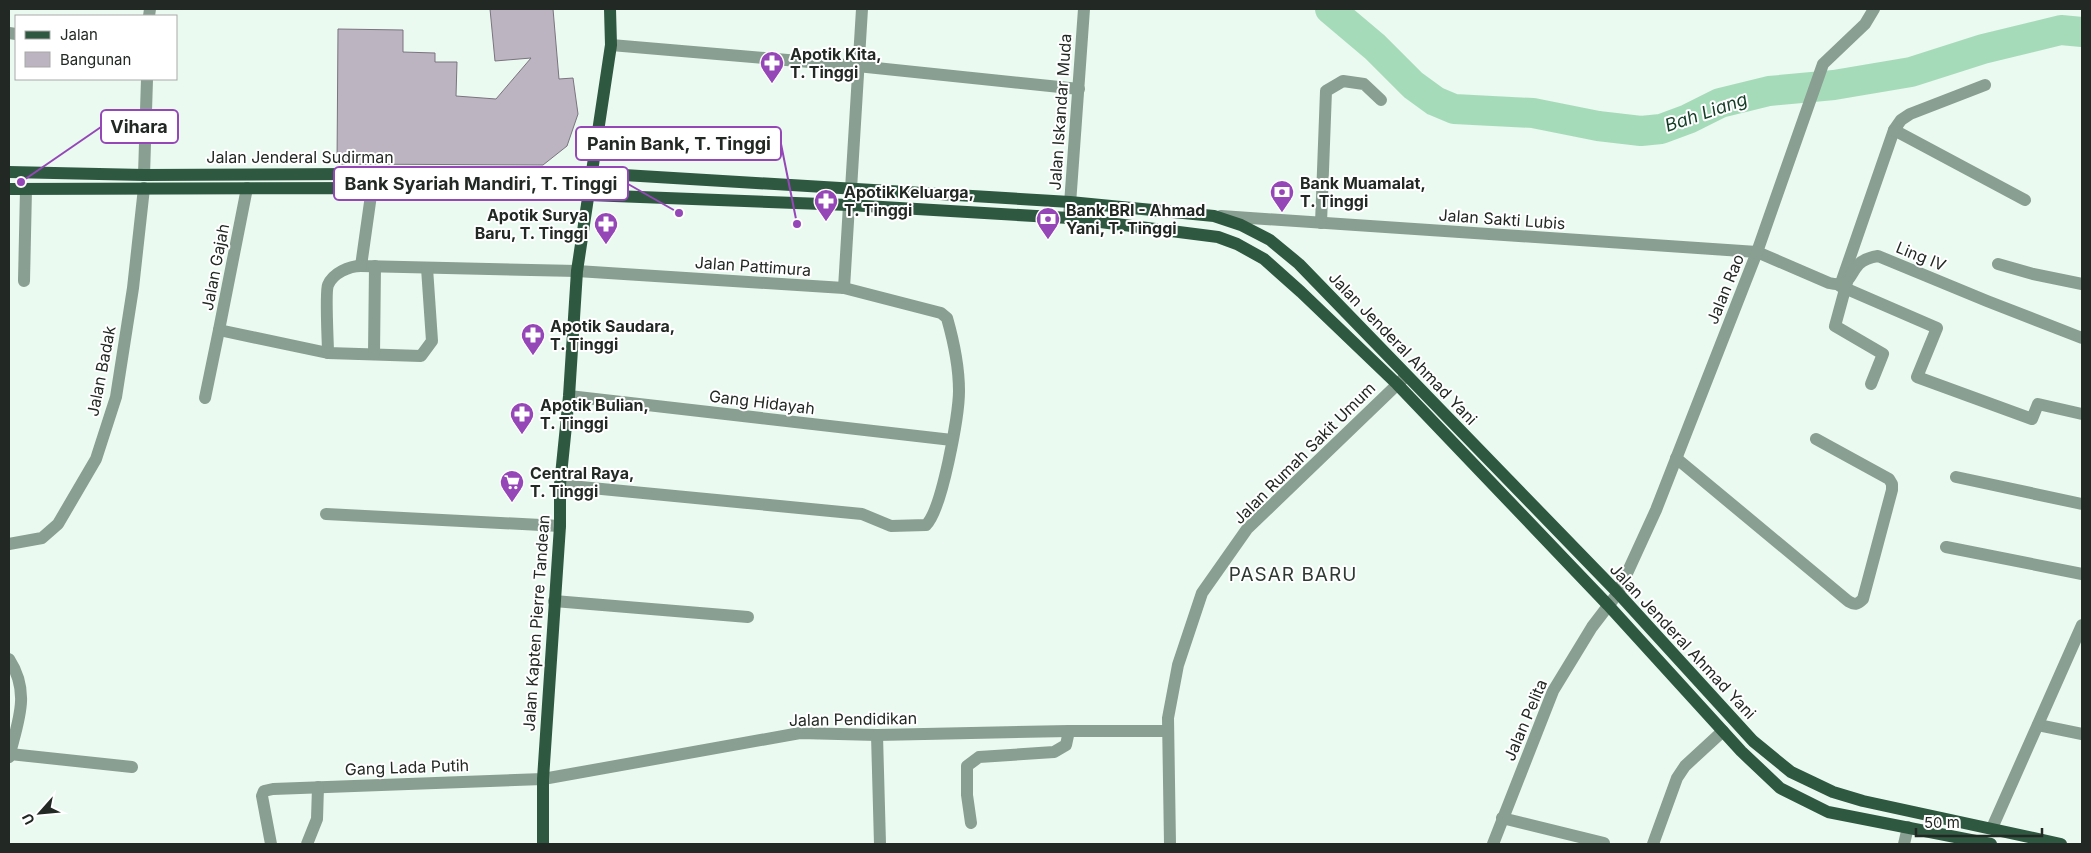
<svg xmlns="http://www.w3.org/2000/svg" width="2091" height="853" viewBox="0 0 2091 853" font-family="Inter,sans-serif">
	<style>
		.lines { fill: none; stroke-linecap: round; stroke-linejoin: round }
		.river { stroke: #a6dbba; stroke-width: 30 }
		.building { fill: #bdb4c1; stroke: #7b737f }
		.minor { stroke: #899f91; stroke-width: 12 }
		.major { stroke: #2f5840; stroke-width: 12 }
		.labels { text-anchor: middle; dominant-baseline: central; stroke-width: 4; stroke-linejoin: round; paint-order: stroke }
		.poi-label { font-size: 16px; font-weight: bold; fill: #222824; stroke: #fff; text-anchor: start }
		.street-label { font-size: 16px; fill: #222824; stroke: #fff }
		.water-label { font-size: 18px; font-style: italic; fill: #133d26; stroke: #fff }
		.quarter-label { font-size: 19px; letter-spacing: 1px; fill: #2d3932; stroke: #fff }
		.leader { fill: none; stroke: #9546b7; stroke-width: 2 }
		.callout-dot { fill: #9546b7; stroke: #fff; stroke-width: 2 }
		.callout { fill: #fff; stroke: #9546b7; stroke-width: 2 }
		.callout-label { font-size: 18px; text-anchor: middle; font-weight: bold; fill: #222824 }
	</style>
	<rect width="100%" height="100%" fill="#eafaf0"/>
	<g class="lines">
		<!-- river -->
		<polyline class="river" points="1330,9 1375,47 1413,85 1435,101 1454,109 1533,113 1598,126 1641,131 1661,129 1688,119 1720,103 1769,91 1834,85 1911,72 1983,49 2061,30 2082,32"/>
	</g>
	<!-- building -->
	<polygon class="building" points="490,9 553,9 559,79 573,78 578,114 567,146 543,165 337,164 338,29 403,30 403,52 435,53 435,62 457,62 456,96 496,99 531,58 495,61"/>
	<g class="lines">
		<!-- minor -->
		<g class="minor">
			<polyline points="149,16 150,9"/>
			<polyline points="9,33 16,34"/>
			<polyline points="611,45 857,66 1079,89"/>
			<polyline points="1985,85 1910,114 1901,120 1894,130 1840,286 1937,328 1917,377 2032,419 2038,404 2082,414"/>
			<polyline points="1894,130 2025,200"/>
			<polyline points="144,175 147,79"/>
			<polyline points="247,188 219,330 328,353"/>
			<path d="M372,188L361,266L577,271L844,288L941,313L947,318C953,339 959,369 959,391C959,415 942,510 926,525L891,526L862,514L560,485"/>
			<polyline points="851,189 862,9"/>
			<path d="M1221,216L1757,252L1829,283C1851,288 1847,277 1859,264C1864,259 1872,257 1878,256L1987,301L2082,338"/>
			<polyline points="1069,218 1084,9"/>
			<polyline points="1321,223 1326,91 1343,81 1364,84 1381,100"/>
			<polyline points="1998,264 2033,274 2082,284"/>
			<path d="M361,266C349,266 333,273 328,285C325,292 328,342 328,353L421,356L432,341L427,268"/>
			<polyline points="24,281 26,189"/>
			<polyline points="1847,282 1835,326 1883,354 1871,384"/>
			<polyline points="844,288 849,205"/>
			<polyline points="374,354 375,266"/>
			<polyline points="569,396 952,440"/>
			<polyline points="205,398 219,330"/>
			<path d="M1676,458L1848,601C1855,605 1857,605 1863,599L1892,490V484L1889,479L1816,439"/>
			<polyline points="1956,477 2082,504"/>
			<polyline points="326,514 560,526"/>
			<polyline points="9,544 42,538 58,524 96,459 116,397 133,288 144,188"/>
			<polyline points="1946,547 2082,574"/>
			<polyline points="554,601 748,617"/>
			<path d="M9,659C31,693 18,721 9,757"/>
			<polyline points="2038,725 2082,734"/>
			<polyline points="877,735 880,844"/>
			<polyline points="10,754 132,767"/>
			<polyline points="1502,818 1604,843"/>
			<polyline points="971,823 967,795 967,766 979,757 1054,752 1066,745 1069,731"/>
			<polyline points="1992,828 2082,625"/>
			<polyline points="271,844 262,796 264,791 273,789 543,779 800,733 877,735 1069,731 1168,731"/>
			<polyline points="307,844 317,819 318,787"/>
			<polyline points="1170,844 1168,718 1178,665 1202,593 1247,529 1404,378"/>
			<polyline points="1493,844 1553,691 1592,627 1618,593 1656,510 1757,252 1823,64 1865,24 1874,9"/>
			<polyline points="1653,844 1677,778 1685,766 1723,731"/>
			<polyline points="1904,844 1908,827"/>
		</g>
		<!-- major -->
		<g class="major">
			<polyline points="9,172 144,175 591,173 1070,202 1214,216 1241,225 1270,240 1299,264 1618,593 1753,741 1791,772 1833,792 1863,801 2061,844"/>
			<polyline points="9,189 372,188 588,195 849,205 1069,218 1218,237 1237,244 1264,259 1301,292 1397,384 1608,605 1741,751 1780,788 1828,812 1991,844"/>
			<polyline points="543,844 543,779 560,526 560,485 569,396 577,271 611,45 610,9"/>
		</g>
	</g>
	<!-- icons -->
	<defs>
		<g id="pharmacy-pin" transform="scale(1.25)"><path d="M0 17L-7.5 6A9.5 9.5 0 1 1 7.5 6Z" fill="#9546b7" stroke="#fff"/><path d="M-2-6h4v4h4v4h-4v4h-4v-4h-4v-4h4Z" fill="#fff"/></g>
		<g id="bank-pin" transform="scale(1.25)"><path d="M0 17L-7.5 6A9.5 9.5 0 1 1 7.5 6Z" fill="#9546b7" stroke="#fff"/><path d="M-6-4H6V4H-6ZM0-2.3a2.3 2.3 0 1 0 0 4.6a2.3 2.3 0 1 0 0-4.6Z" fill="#fff"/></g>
		<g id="supermarket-pin" transform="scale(1.25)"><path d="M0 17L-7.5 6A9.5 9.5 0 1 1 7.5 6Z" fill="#9546b7" stroke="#fff"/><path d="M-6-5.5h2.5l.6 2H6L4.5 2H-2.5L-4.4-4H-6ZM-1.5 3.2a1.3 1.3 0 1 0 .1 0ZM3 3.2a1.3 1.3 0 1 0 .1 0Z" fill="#fff"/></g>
	</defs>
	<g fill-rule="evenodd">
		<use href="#pharmacy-pin" x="772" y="63"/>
		<use href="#bank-pin" x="1282" y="192"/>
		<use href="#pharmacy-pin" x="826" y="201"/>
		<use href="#bank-pin" x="1048" y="219"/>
		<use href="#pharmacy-pin" x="606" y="224"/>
		<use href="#pharmacy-pin" x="533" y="335"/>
		<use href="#pharmacy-pin" x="522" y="414"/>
		<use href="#supermarket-pin" x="512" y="482"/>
	</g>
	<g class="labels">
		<!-- poi labels -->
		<g class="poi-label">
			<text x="790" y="54">Apotik Kita,<tspan x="790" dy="18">T. Tinggi</tspan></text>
			<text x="1300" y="183">Bank Muamalat,<tspan x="1300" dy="18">T. Tinggi</tspan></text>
			<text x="844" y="192">Apotik Keluarga,<tspan x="844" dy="18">T. Tinggi</tspan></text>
			<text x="1066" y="210">Bank BRI - Ahmad<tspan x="1066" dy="18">Yani, T. Tinggi</tspan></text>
			<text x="588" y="215" text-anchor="end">Apotik Surya<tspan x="588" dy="18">Baru, T. Tinggi</tspan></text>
			<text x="550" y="326">Apotik Saudara,<tspan x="550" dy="18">T. Tinggi</tspan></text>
			<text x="540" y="405">Apotik Bulian,<tspan x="540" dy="18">T. Tinggi</tspan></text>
			<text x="530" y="473">Central Raya,<tspan x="530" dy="18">T. Tinggi</tspan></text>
		</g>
		<!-- street labels -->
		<g class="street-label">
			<text transform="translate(1060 112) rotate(-86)">Jalan Iskandar Muda</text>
			<text x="300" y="157">Jalan Jenderal Sudirman</text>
			<text transform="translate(1502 219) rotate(4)">Jalan Sakti Lubis</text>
			<text transform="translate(1921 256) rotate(22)">Ling IV</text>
			<text transform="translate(753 266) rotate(4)">Jalan Pattimura</text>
			<text transform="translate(215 267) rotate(-79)">Jalan Gajah</text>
			<text transform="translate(1725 289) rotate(-68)">Jalan Rao</text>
			<text transform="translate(1403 348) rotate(46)">Jalan Jenderal Ahmad Yani</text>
			<text transform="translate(101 371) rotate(-79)">Jalan Badak</text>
			<text transform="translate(762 402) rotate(7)">Gang Hidayah</text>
			<text transform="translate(1304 453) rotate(-45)">Jalan Rumah Sakit Umum</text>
			<text transform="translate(536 623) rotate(-86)">Jalan Kapten Pierre Tandean</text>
			<text transform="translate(1683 641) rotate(47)">Jalan Jenderal Ahmad Yani</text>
			<text transform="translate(853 719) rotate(-1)">Jalan Pendidikan</text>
			<text transform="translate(1525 720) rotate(-67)">Jalan Pelita</text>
			<text transform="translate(407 767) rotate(-2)">Gang Lada Putih</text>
		</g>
		<!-- water labels -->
		<g class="water-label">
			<text transform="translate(1706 112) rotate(-19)">Bah Liang</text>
		</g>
		<!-- quarter labels -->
		<g class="quarter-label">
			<text x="1293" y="574">PASAR BARU</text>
		</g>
	</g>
	<!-- callouts -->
	<path class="leader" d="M21 182L101 127M797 224L781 144M679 213L628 184"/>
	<g class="callout-dot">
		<circle cx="21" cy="182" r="5"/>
		<circle cx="797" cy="224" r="5"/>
		<circle cx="679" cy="213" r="5"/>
	</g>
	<g class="callout">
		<rect x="101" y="110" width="77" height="33" rx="5"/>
		<rect x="576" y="127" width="205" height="33" rx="5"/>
		<rect x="334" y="167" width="294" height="33" rx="5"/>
	</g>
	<g class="callout-label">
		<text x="139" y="133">Vihara</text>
		<text x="679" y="150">Panin Bank, T. Tinggi</text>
		<text x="481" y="190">Bank Syariah Mandiri, T. Tinggi</text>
	</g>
	<!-- border -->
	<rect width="2091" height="853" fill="none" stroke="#222824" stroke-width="20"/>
	<!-- legend -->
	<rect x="15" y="15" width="162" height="65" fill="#ffffff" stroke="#a7a9a7"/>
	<rect x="25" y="31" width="25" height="8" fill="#2f5840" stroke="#a7a9a7"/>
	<text x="60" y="40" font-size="15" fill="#222824">Jalan</text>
	<rect x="25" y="52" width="25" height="15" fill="#bdb4c1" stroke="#a7a9a7"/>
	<text x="60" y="65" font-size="15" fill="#222824">Bangunan</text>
	<!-- north arrow -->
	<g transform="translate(40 813) rotate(243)" stroke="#ffffff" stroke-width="4" paint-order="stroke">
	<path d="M0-4L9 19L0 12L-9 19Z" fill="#222824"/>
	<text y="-8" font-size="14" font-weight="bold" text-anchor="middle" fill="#222824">U</text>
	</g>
	<!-- scale -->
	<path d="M1916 828v8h126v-8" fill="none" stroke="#222824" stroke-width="2.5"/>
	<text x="1924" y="828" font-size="15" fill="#222824" stroke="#ffffff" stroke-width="4" paint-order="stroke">50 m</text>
</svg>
